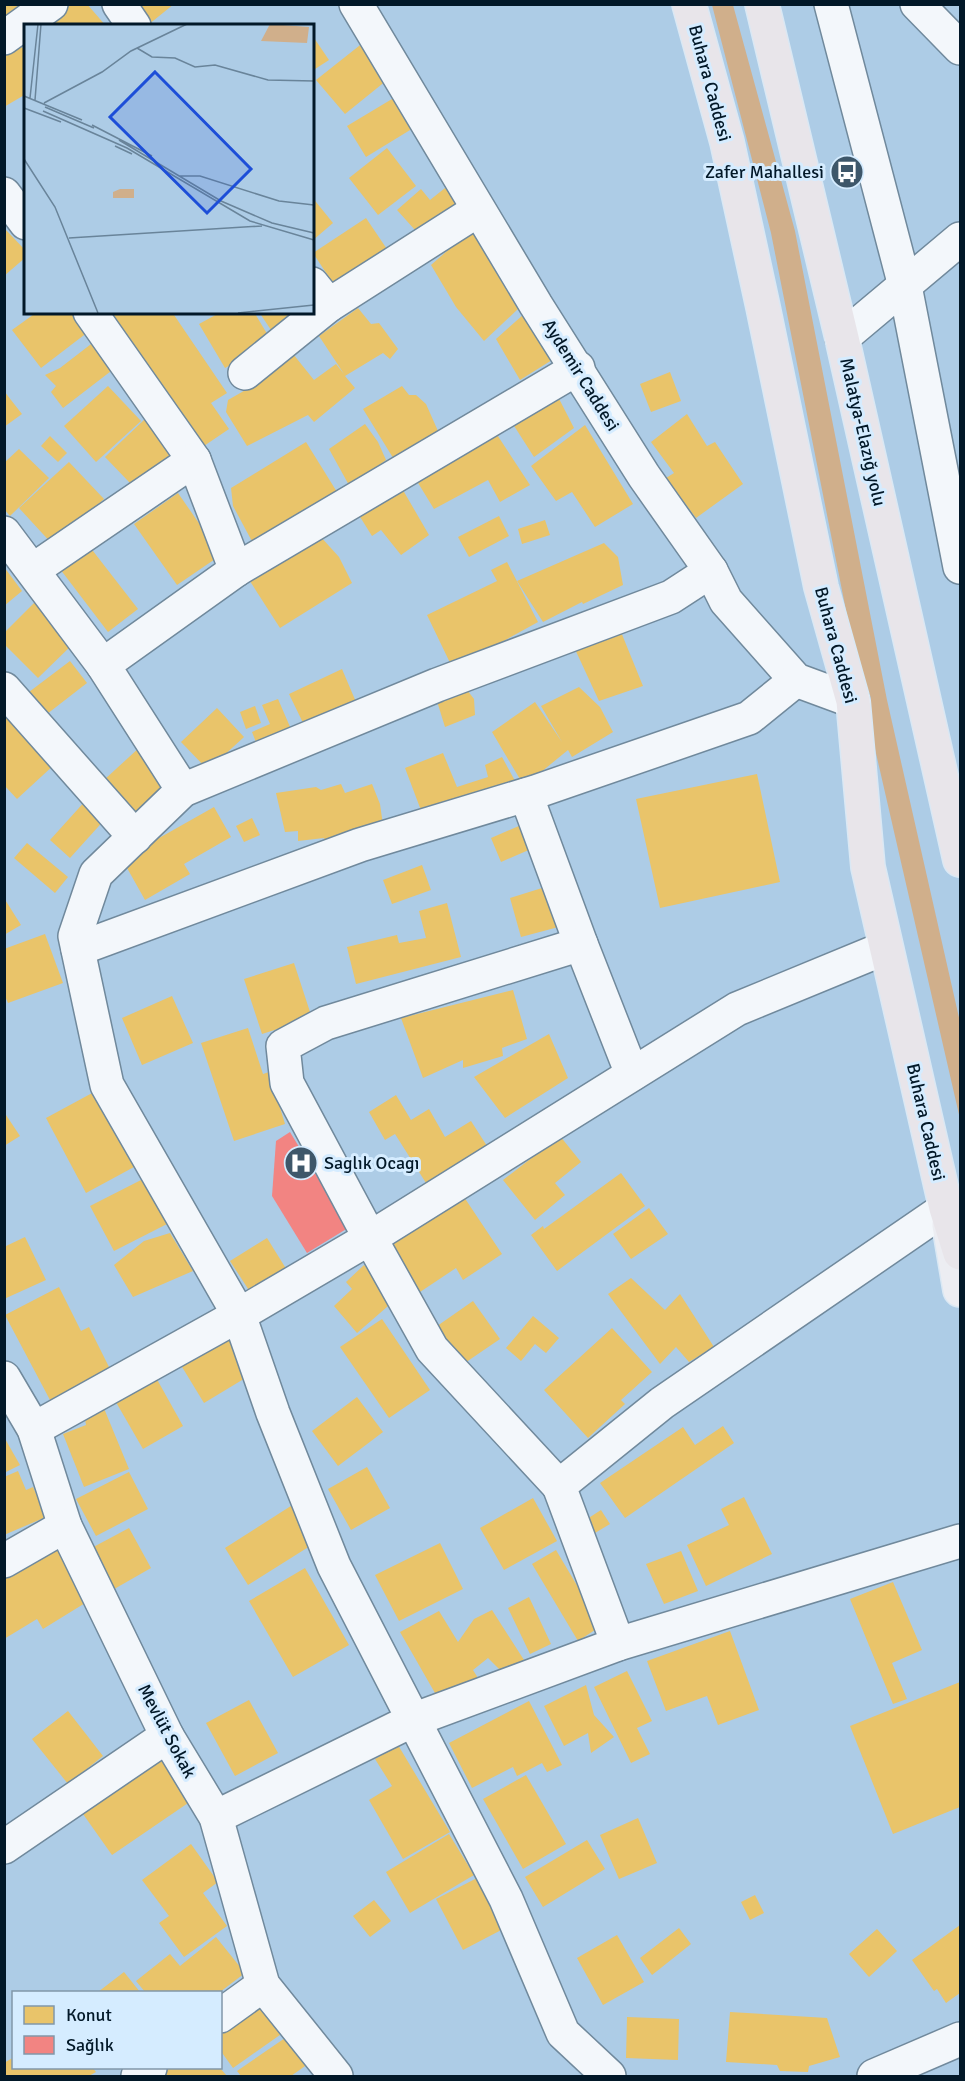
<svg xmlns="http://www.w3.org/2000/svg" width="965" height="2081" viewBox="0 0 965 2081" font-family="Signika,sans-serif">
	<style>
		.green { fill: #d0af8b }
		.homes { fill: #e9c46a }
		.health { fill: #f28482 }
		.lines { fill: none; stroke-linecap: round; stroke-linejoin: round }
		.minor-casing { stroke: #70899c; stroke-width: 36 }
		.major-casing { stroke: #dae8f4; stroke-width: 36 }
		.highway-casing { stroke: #dae8f4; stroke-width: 36 }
		.minor { stroke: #f3f7fb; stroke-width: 33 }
		.major { stroke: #ecedf2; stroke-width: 33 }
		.highway { stroke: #e8e5ea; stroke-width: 33 }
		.labels { text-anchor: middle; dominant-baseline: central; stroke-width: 6; stroke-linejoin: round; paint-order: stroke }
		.street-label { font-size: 18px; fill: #021828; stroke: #d5ecff }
		.poi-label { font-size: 18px; fill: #021828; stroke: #d5ecff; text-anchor: end }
		.inset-road { fill: none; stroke: #69849a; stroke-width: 1.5 }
		.view { fill: #1d4ed8; fill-opacity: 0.15; stroke: #1d4ed8; stroke-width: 3 }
		.inset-edge { fill: none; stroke: #021828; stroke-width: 3 }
	</style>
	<rect width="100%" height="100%" fill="#adcce6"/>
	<!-- green -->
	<polygon class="green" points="712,5 733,5 795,231 887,700 960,1022 960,1119 864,701 771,233"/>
	<!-- homes -->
	<g class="homes">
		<polygon points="4,4 25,4 4,19"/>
		<polygon points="71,4 87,4 106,26 48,26"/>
		<polygon points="132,4 174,4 148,25"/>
		<polygon points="312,35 329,60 312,71"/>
		<polygon points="16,40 26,52 26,94 4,107 4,50"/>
		<polygon points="364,42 392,76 345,114 316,80"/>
		<polygon points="397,96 415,127 366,157 347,126"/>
		<polygon points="387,148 416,186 378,215 349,178"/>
		<polygon points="445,188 462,207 424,240 397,210 421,189 430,200"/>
		<polygon points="312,197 333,223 312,241"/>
		<polygon points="366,218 393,258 340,294 313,253"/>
		<polygon points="4,228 26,251 26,257 4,276"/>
		<polygon points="471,230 518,309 484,341 456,307 431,265"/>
		<polygon points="358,308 371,324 379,323 398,349 390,359 383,353 345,376 355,388 314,422 308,415 247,446 226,412 228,400 261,381 289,349 314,380 336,364 344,374 319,336"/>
		<polygon points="37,312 73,312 88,332 41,368 12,330"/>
		<polygon points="118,312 172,312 227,393 211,403 229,429 201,448 112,316"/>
		<polygon points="221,312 254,312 272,342 225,368 199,324"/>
		<polygon points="259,312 308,312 275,336"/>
		<polygon points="524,314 552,360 520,380 496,339"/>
		<polygon points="95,341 115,368 63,408 51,392 56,386 45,375 60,368"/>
		<polygon points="670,372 681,401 651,412 640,384"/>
		<polygon points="108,386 141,421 96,462 64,426"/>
		<polygon points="402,386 409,395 416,395 426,404 438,431 395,461 363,409"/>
		<polygon points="554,389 574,428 534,457 509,418"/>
		<polygon points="4,391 22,414 4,427"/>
		<polygon points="687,414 707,446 715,442 743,484 696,518 666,478 674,473 651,442"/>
		<polygon points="146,418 177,451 130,483 105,457"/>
		<polygon points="365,424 378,442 386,460 350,487 329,449"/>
		<polygon points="585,425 633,504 595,527 572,492 556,501 531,466"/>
		<polygon points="492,427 530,485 500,502 488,480 434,509 415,478"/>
		<polygon points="50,436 67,453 58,462 41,446"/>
		<polygon points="306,442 337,492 254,545 233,506 231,488"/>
		<polygon points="19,449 49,478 10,516 4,509 4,463"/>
		<polygon points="69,462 104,499 54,546 19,508"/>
		<polygon points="400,485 429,535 401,555 381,530 372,536 357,512"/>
		<polygon points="178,493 221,555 177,585 134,524"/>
		<polygon points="499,516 509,536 469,557 458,537"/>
		<polygon points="545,520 550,535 522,544 518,529"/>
		<polygon points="320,536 339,557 352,583 280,628 248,578"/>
		<polygon points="86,542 138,609 108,632 57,565"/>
		<polygon points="604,543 618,557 623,585 583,604 582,602 543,622 517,581"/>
		<polygon points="507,562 538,622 453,669 427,615 497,581 491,570"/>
		<polygon points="4,567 22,591 4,606"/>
		<polygon points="35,602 75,642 38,678 4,644 4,633"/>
		<polygon points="621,632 643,686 599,701 574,647"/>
		<polygon points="70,661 87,683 47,714 29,692"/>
		<polygon points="342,669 359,709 306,729 289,694"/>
		<polygon points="464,686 474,699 475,715 445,727 436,698"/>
		<polygon points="579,687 600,707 613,732 572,757 568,750 524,786 492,732 535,702 562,742 541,706"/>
		<polygon points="278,699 294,736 259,750 252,732 270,724 262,705"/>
		<polygon points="255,706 261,723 246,729 240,712"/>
		<polygon points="217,708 244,737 208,770 181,742"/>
		<polygon points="4,709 55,764 17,799 4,785"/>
		<polygon points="140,747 173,783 136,816 104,780"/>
		<polygon points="443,753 457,787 488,777 485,765 502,757 520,790 422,813 405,768"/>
		<polygon points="757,774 780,882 660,908 636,799"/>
		<polygon points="341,784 345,793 372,784 380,804 384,832 326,845 324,838 298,841 298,831 285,832 276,793 316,787 321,790"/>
		<polygon points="87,799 107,817 70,858 50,840"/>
		<polygon points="214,807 231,837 184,864 190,874 145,900 122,859"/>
		<polygon points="252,818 260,835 244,842 236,826"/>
		<polygon points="521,825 531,849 501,862 491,838"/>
		<polygon points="27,843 68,877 55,893 14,858"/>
		<polygon points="422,865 431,890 392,904 383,880"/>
		<polygon points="558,883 566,925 521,937 510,898"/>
		<polygon points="4,898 21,925 4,935"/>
		<polygon points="447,903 461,957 356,984 347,947 397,935 399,943 426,938 419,911"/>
		<polygon points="45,934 63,983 8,1003 4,994 4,949"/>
		<polygon points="294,963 312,1018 262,1034 244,979"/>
		<polygon points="513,990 527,1039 502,1048 503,1056 463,1068 463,1060 423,1078 401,1018"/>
		<polygon points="172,996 193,1043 142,1065 122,1018"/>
		<polygon points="248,1028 263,1074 269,1072 285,1124 234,1141 201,1043"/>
		<polygon points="549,1034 568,1078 505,1118 474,1077"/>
		<polygon points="94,1092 134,1167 86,1193 46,1118"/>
		<polygon points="396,1095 411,1120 429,1109 445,1137 471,1121 487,1146 426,1183 395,1134 385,1140 369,1112"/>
		<polygon points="4,1112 20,1136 4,1146"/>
		<polygon points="560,1136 581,1162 555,1183 565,1195 535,1220 503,1180"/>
		<polygon points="621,1173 645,1206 557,1271 531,1235 543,1226 544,1229"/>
		<polygon points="143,1179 167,1224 114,1251 90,1206"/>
		<polygon points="462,1194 502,1254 463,1280 456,1268 414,1296 382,1248"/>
		<polygon points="649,1208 668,1234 631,1259 613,1234"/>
		<polygon points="170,1233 193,1271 133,1297 114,1265 144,1241"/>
		<polygon points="25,1237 46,1280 4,1299 4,1247"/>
		<polygon points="267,1238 290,1275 254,1298 230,1261"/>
		<polygon points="364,1265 395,1300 357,1333 334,1306 352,1289 346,1282"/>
		<polygon points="631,1278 665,1310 680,1294 714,1347 689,1362 676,1347 660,1364 608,1294"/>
		<polygon points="59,1287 81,1331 89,1327 110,1369 50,1400 5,1315"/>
		<polygon points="473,1301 500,1339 456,1369 430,1331"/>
		<polygon points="533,1316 559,1338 546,1353 535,1344 521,1361 506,1348"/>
		<polygon points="382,1319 430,1390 389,1418 340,1347"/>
		<polygon points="612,1328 652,1372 621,1400 625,1404 588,1438 544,1390"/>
		<polygon points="228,1333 252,1374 204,1403 179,1362"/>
		<polygon points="154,1374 183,1426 143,1449 113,1397"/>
		<polygon points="357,1397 383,1432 338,1466 312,1431"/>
		<polygon points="103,1406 129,1469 84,1487 63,1434 86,1425 84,1413"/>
		<polygon points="723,1426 734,1443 625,1518 600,1483 683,1427 695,1445"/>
		<polygon points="4,1437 20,1465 4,1473"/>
		<polygon points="367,1467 390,1508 351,1530 328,1489"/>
		<polygon points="18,1471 26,1490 33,1487 46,1517 4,1535 4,1477"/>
		<polygon points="129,1472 148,1509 96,1536 76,1499"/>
		<polygon points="744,1497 772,1554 706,1586 687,1545 729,1525 721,1509"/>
		<polygon points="533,1498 557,1541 504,1570 480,1528"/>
		<polygon points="294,1504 318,1541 248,1585 225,1548"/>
		<polygon points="601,1510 610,1524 595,1533 587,1519"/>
		<polygon points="129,1528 151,1568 109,1592 86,1551"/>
		<polygon points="55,1542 90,1600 43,1629 37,1619 4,1639 4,1574"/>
		<polygon points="440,1543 463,1589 399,1621 375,1575"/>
		<polygon points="556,1550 601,1626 578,1641 532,1564"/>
		<polygon points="681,1551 698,1591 664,1604 646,1564"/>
		<polygon points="305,1568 349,1645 293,1677 249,1601"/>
		<polygon points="893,1582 922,1650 892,1663 907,1699 893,1704 850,1599"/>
		<polygon points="529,1597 551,1644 530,1654 508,1608"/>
		<polygon points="492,1610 524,1660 504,1674 488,1658 473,1670 478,1678 439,1700 400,1632 439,1611 458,1642 474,1619"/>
		<polygon points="730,1631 759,1710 718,1725 707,1696 666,1711 647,1661"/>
		<polygon points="627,1671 652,1721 637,1728 650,1754 631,1763 594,1687"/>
		<polygon points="960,1682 960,1807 893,1834 850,1726"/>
		<polygon points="586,1685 594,1715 614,1737 591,1753 588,1733 564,1746 544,1706"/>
		<polygon points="249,1700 278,1753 235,1776 206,1723"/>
		<polygon points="529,1701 562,1765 547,1772 542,1763 517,1776 513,1767 472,1788 449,1743"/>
		<polygon points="68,1711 103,1756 68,1784 32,1739"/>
		<polygon points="398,1745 450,1832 403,1859 369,1800 392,1786 375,1759"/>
		<polygon points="162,1759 191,1801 112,1855 83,1814"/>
		<polygon points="526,1775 566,1844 523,1869 483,1799"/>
		<polygon points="638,1818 657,1863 619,1879 600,1835"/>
		<polygon points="449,1834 474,1875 410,1913 386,1872"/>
		<polygon points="587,1840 605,1869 543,1907 525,1877"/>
		<polygon points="191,1844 218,1882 203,1893 227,1926 184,1957 159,1923 169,1916 142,1880"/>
		<polygon points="481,1876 507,1927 463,1950 436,1899"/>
		<polygon points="755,1895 764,1913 750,1920 741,1902"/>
		<polygon points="374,1900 391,1921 370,1937 353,1916"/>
		<polygon points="960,1925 960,1993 946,2003 937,1989 934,1991 912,1960"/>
		<polygon points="679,1928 691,1944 652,1975 640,1958"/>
		<polygon points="877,1929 897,1951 869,1977 849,1954"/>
		<polygon points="617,1935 644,1982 603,2005 577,1958"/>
		<polygon points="216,1937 245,1973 220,1992 145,1992 136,1981 170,1954 180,1966"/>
		<polygon points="124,1972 140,1992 98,1992"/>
		<polygon points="263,1997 287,2030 233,2068 220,2050 220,2027"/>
		<polygon points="730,2012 827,2018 840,2057 809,2066 808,2072 780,2071 777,2065 726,2062"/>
		<polygon points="627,2017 679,2019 678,2060 626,2058"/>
		<polygon points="288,2036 308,2064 291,2076 241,2076 237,2071"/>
		<polygon points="14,2057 14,2068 93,2068 96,2072 89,2076 4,2076 4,2063"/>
		<polygon points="159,2068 220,2068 227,2076 148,2076"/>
	</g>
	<!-- health -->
	<polygon class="health" points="290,1132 348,1228 307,1253 272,1196 276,1141"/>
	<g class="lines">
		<!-- minor casing -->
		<g class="minor-casing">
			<g id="minor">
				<polyline points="119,4 134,26"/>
				<polyline points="356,4 536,305 644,476 711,571 726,601 796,680 853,701"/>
				<polyline points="831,4 905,286 960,567"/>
				<polyline points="917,4 960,48"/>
				<polyline points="4,38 51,4"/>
				<polyline points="4,194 26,223"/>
				<polyline points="312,284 329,305 478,210"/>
				<polyline points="90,312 194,460 236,570 103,665 183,790"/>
				<polyline points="842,338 960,239"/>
				<polyline points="245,373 329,305"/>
				<polyline points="4,533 103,665"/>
				<polyline points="33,570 194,460"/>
				<polyline points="236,570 578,368"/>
				<polyline points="4,689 135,837"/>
				<polyline points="526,795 581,944 632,1074"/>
				<polyline points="78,949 360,845 535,792 749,718 796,680"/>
				<polyline points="4,1378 34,1429 65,1526 167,1736 216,1817 263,1985 336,2076"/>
				<polyline points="34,1429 239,1315 370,1238 737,1009 885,948"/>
				<polyline points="559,1486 432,1349 370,1238 287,1083 283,1046 326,1023 581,944"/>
				<polyline points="4,1561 65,1526"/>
				<polyline points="618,1644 559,1486 662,1403 946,1208"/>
				<polyline points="216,1817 413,1720 618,1644 960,1541"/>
				<polyline points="4,1847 167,1736"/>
				<polyline points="220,2016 263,1985"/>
				<polyline points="138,2076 150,2068"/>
				<polyline points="609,2076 563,2033 506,1899 334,1566 273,1413 239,1315 107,1085 75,936 96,874 183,790 437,685 671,597 711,571"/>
				<polyline points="874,2076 960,2039"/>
			</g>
		</g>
		<!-- major casing -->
		<g class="major-casing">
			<polyline id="major" points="949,1225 960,1290"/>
		</g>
		<!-- highway casing -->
		<g class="highway-casing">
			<g id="highway">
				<polyline points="689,4 727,142 763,307 821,587 853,701 868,867 946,1208 960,1253"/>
				<polyline points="762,4 842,338 960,860"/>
			</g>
		</g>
		<!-- minor -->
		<use href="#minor" class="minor"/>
		<!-- major -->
		<use href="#major" class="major"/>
		<!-- highway -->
		<use href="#highway" class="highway"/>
	</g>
	<!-- icons -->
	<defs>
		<g id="bus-disc" transform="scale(1.725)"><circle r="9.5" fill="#3e576a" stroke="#d5ecff"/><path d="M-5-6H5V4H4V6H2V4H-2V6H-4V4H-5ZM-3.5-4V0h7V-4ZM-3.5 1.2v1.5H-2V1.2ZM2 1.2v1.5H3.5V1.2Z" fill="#fff"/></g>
		<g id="hospital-disc" transform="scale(1.725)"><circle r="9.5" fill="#3e576a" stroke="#d5ecff"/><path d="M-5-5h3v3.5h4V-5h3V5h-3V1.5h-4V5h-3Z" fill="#fff"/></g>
	</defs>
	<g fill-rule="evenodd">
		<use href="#bus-disc" x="847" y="172"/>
		<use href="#hospital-disc" x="301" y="1163"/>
	</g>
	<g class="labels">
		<!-- street labels -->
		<g class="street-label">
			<text transform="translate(710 83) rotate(75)">Buhara Caddesi</text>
			<text transform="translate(581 375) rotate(58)">Aydemir Caddesi</text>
			<text transform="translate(863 432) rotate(77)">Malatya-Elazığ yolu</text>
			<text transform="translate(836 645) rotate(75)">Buhara Caddesi</text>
			<text transform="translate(926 1122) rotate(77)">Buhara Caddesi</text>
			<text transform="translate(167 1731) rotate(62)">Mevlüt Sokak</text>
		</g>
		<!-- poi labels -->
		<g class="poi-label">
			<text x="824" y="172">Zafer Mahallesi</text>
			<text x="324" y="1163" text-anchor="start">Saglık Ocagı</text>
		</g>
	</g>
	<!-- overview -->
	<g transform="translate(24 24)">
		<rect width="290" height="290" fill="#adcce6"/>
		<path d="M246,0L285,3L283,19L237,17ZM96,165H110V174H89V168Z" fill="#d0af8b"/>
		<path class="inset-road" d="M113,24L128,33L151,34L171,43L191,41L244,56L290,57M0,72L58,96M6,74L14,0M11,76L17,0M20,79L78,48L107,27L163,0M21,83L70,104M0,84L37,98M19,87L103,124L226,197L290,216M68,101L128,132M95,116L197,177L248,199L290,209M91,122L108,130M0,135L31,183L74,289M155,152H176L255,177L290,181M45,214L238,202M214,289L290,281"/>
		<path class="view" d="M131,48L227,145L183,189L86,93Z"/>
		<rect width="290" height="290" class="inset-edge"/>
	</g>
	<!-- border -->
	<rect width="965" height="2081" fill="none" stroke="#021828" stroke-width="12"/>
	<!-- legend -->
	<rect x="12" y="1991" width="210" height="78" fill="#d5ecff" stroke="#8197a9" stroke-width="1.5"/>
	<rect x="24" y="2006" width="30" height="18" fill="#e9c46a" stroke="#8197a9" stroke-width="1.5"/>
	<text x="66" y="2021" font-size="18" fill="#021828">Konut</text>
	<rect x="24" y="2036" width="30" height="18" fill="#f28482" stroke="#8197a9" stroke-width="1.5"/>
	<text x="66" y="2051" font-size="18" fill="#021828">Sağlık</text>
</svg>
